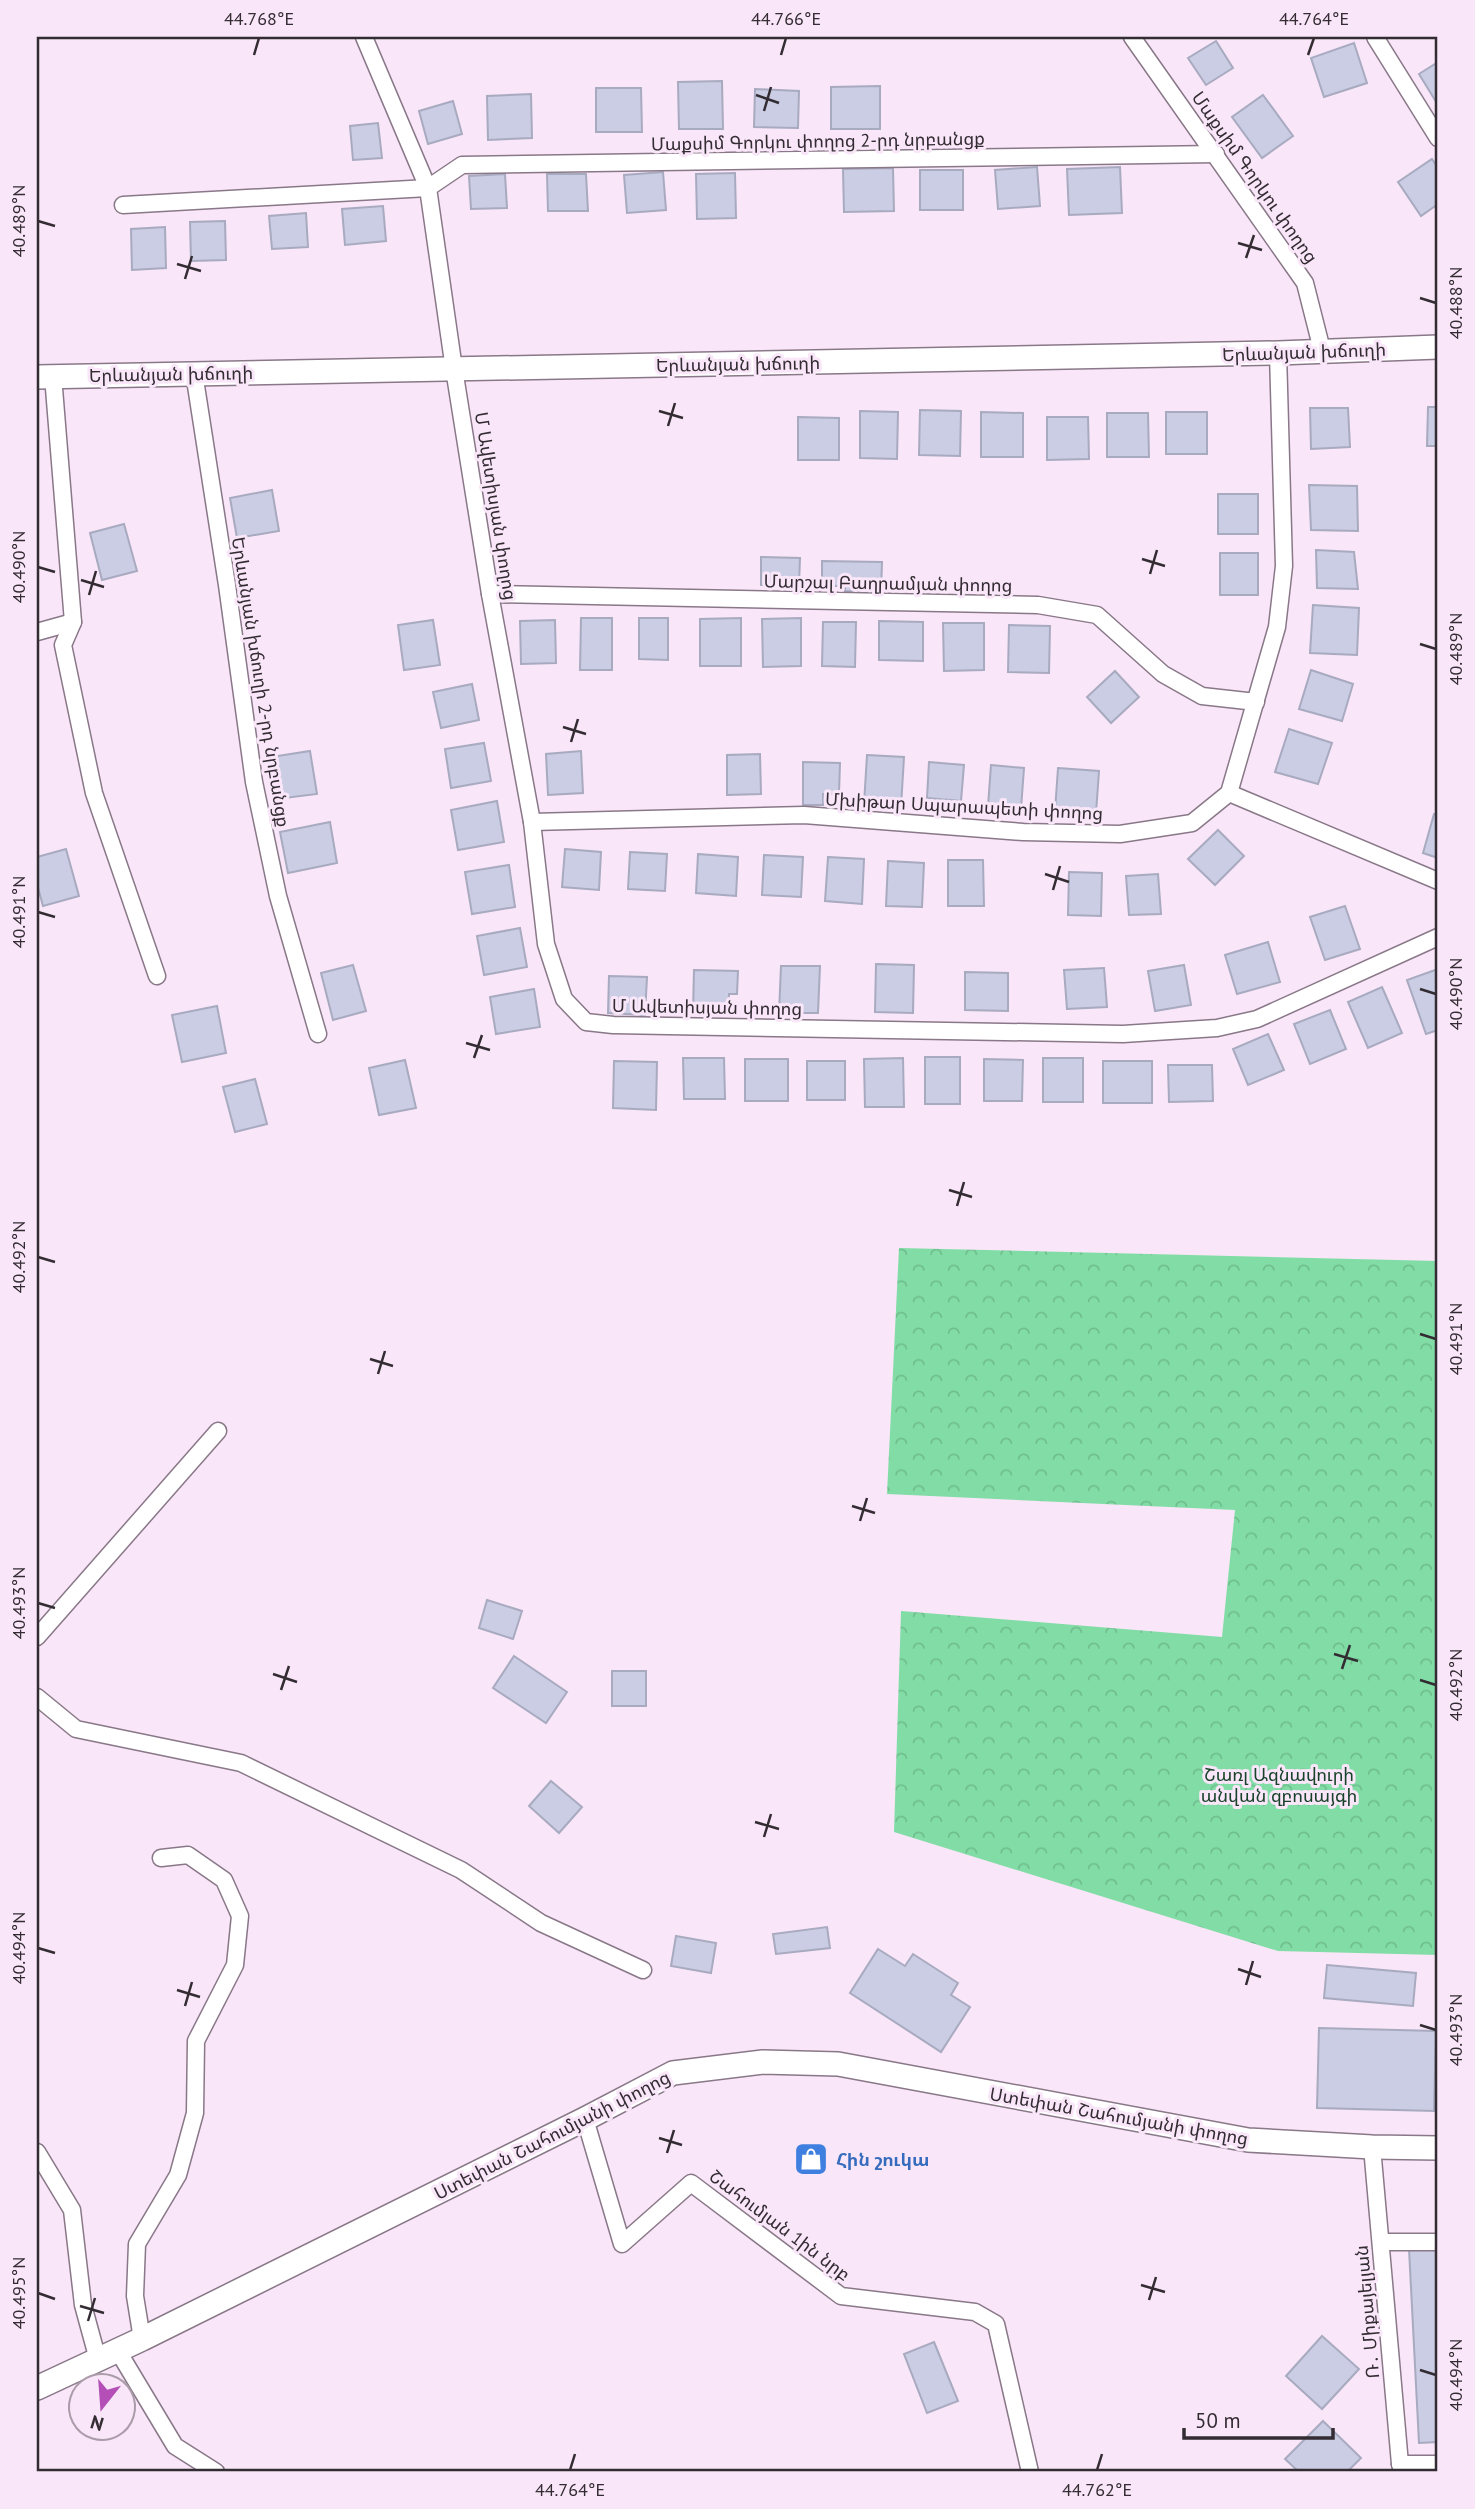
<svg xmlns="http://www.w3.org/2000/svg" width="1475" height="2509" viewBox="0 0 1475 2509" font-family="'PT Sans','Noto Sans Armenian',sans-serif">
	<style>
		.park { fill: url(#park-crowns) }
		.building { fill: #cbcde4; stroke: #a8aac0; stroke-width: 2 }
		.lines { fill: none; stroke-linecap: round; stroke-linejoin: round }
		.street-casing { stroke: #897888; stroke-width: 19 }
		.secondary-casing { stroke: #897888; stroke-width: 26 }
		.street { stroke: #fff; stroke-width: 16 }
		.secondary { stroke: #fff; stroke-width: 23 }
		.ticks { fill: none; stroke: #332c33; stroke-width: 2.5 }
		.labels { text-anchor: middle; dominant-baseline: central; stroke-width: 6; stroke-linejoin: round; paint-order: stroke }
		.street-label { font-size: 18px; fill: #332c33; stroke: #f9e6f8 }
		.park-label { font-size: 18px; fill: #18422a; stroke: #f9e6f8 }
		.shop-label { font-size: 18px; font-weight: bold; fill: #366cbe; stroke: #f9e6f8; text-anchor: start }
		.neatline { fill: none; stroke: #332c33; stroke-width: 2.5 }
		.ticks-label { font-size: 18px; text-anchor: middle; fill: #332c33 }
	</style>
	<defs>
		<pattern id="park-crowns" width="20" height="18" patternUnits="userSpaceOnUse" patternTransform="scale(1.75)"><rect width="20" height="18" fill="#81dda5"/><path d="M2 6a3 3 0 1 1 6 0M12 15a3 3 0 1 1 6 0" fill="none" stroke="#70be8e"/></pattern>
	</defs>
	<rect width="100%" height="100%" fill="#f9e6f8"/>
	<!-- park -->
	<polygon class="park" points="899,1248 1438,1261 1438,1955 1278,1951 894,1832 901,1611 1222,1637 1235,1510 887,1494"/>
	<!-- building -->
	<g class="building">
		<polygon points="1216,41 1233,68 1206,85 1188,58"/>
		<polygon points="1354,43 1367,83 1324,97 1311,58"/>
		<polygon points="1438,62 1438,105 1419,74"/>
		<polygon points="722,81 723,129 679,129 678,82"/>
		<polygon points="880,86 880,129 831,129 831,87"/>
		<polygon points="596,88 641,88 642,132 596,132"/>
		<polygon points="755,89 799,91 798,128 754,127"/>
		<polygon points="531,94 532,138 488,140 487,96"/>
		<polygon points="1263,95 1293,136 1262,158 1232,117"/>
		<polygon points="453,101 462,134 428,144 419,111"/>
		<polygon points="378,123 382,158 353,160 350,126"/>
		<polygon points="1432,159 1438,168 1438,204 1421,216 1398,182"/>
		<polygon points="1037,167 1040,206 998,209 995,170"/>
		<polygon points="1120,167 1122,213 1069,215 1067,169"/>
		<polygon points="893,168 894,211 844,212 843,169"/>
		<rect x="920" y="170" width="43" height="40"/>
		<polygon points="663,172 666,210 627,213 624,175"/>
		<polygon points="735,173 736,218 697,219 696,174"/>
		<polygon points="505,174 507,208 471,209 469,176"/>
		<polygon points="547,174 586,174 588,211 548,211"/>
		<polygon points="383,206 386,241 345,245 342,209"/>
		<polygon points="306,213 308,247 272,249 269,216"/>
		<polygon points="225,221 226,260 191,261 190,222"/>
		<polygon points="165,227 166,268 132,270 131,229"/>
		<polygon points="1428,407 1438,407 1438,446 1427,446"/>
		<polygon points="1310,408 1348,408 1350,447 1311,449"/>
		<polygon points="920,410 961,411 960,456 919,455"/>
		<polygon points="860,411 898,412 897,459 860,458"/>
		<polygon points="981,412 1023,413 1023,457 981,457"/>
		<rect x="1166" y="412" width="41" height="42"/>
		<polygon points="1107,413 1148,413 1149,457 1107,457"/>
		<polygon points="798,417 839,418 839,460 798,460"/>
		<polygon points="1047,417 1088,417 1089,459 1047,460"/>
		<polygon points="1309,485 1357,486 1358,531 1311,530"/>
		<polygon points="272,490 279,531 237,538 230,498"/>
		<rect x="1218" y="494" width="40" height="40"/>
		<polygon points="124,524 137,571 102,580 90,533"/>
		<polygon points="1316,550 1354,552 1358,589 1317,588"/>
		<rect x="1220" y="553" width="38" height="42"/>
		<polygon points="761,557 800,558 799,585 761,585"/>
		<polygon points="822,561 882,562 881,592 845,591 845,586 822,586"/>
		<polygon points="1313,605 1359,608 1357,655 1310,653"/>
		<polygon points="581,618 612,618 612,670 580,670"/>
		<polygon points="639,618 668,618 668,660 639,659"/>
		<polygon points="741,618 741,666 700,666 700,619"/>
		<polygon points="801,618 801,666 763,667 762,619"/>
		<polygon points="433,620 440,665 404,670 398,625"/>
		<polygon points="555,620 556,663 521,664 520,621"/>
		<polygon points="879,621 923,622 923,661 879,660"/>
		<polygon points="823,622 856,622 855,667 822,666"/>
		<polygon points="943,623 984,623 984,670 944,671"/>
		<polygon points="1009,625 1050,626 1049,673 1008,672"/>
		<polygon points="1311,670 1353,684 1342,721 1299,709"/>
		<polygon points="1115,671 1139,697 1111,723 1087,697"/>
		<polygon points="472,684 479,720 441,728 433,692"/>
		<polygon points="1289,729 1332,743 1318,784 1275,772"/>
		<polygon points="484,743 491,781 451,788 445,749"/>
		<polygon points="310,751 317,794 277,799 271,757"/>
		<polygon points="581,751 583,793 548,795 546,754"/>
		<polygon points="760,754 761,794 727,795 727,755"/>
		<polygon points="867,755 904,757 901,807 864,804"/>
		<polygon points="803,762 840,763 839,794 823,794 823,805 803,805"/>
		<polygon points="929,762 964,765 961,801 927,798"/>
		<polygon points="991,765 1024,768 1021,809 988,806"/>
		<polygon points="1058,768 1099,771 1096,813 1055,811"/>
		<polygon points="497,801 504,842 458,850 451,810"/>
		<polygon points="1434,814 1438,815 1438,858 1423,853"/>
		<polygon points="330,822 337,863 288,873 280,832"/>
		<polygon points="1218,830 1244,856 1215,885 1188,859"/>
		<polygon points="66,849 79,896 43,906 37,884 37,857"/>
		<polygon points="565,849 601,852 599,890 562,887"/>
		<polygon points="630,852 667,854 665,891 628,889"/>
		<polygon points="698,854 738,857 736,896 696,893"/>
		<polygon points="764,855 803,857 801,897 762,895"/>
		<polygon points="828,857 864,859 862,904 825,901"/>
		<polygon points="948,860 983,860 984,906 948,906"/>
		<polygon points="888,861 924,863 922,907 886,906"/>
		<polygon points="509,865 515,907 472,914 465,872"/>
		<polygon points="1069,872 1102,873 1101,916 1068,915"/>
		<polygon points="1158,874 1161,914 1129,915 1126,876"/>
		<polygon points="1345,906 1360,949 1325,960 1310,917"/>
		<polygon points="520,928 527,967 484,975 477,936"/>
		<polygon points="1268,942 1280,982 1237,994 1225,955"/>
		<polygon points="876,964 914,965 913,1013 875,1012"/>
		<polygon points="353,965 366,1011 333,1020 321,973"/>
		<polygon points="1184,965 1191,1005 1155,1011 1148,971"/>
		<polygon points="781,966 820,966 818,1013 779,1013"/>
		<polygon points="1104,968 1107,1007 1067,1009 1064,970"/>
		<polygon points="1438,969 1438,1030 1426,1034 1407,980"/>
		<polygon points="694,970 738,971 737,994 729,994 728,1012 693,1011"/>
		<polygon points="965,972 1008,973 1008,1011 965,1010"/>
		<polygon points="609,976 647,977 645,1015 608,1013"/>
		<polygon points="1382,987 1402,1033 1368,1048 1348,1002"/>
		<polygon points="534,989 540,1027 496,1034 490,997"/>
		<polygon points="217,1006 226,1053 182,1062 172,1015"/>
		<polygon points="1330,1010 1346,1049 1310,1064 1294,1024"/>
		<polygon points="1268,1034 1284,1070 1248,1085 1233,1049"/>
		<rect x="925" y="1057" width="35" height="47"/>
		<polygon points="683,1058 724,1058 725,1099 684,1099"/>
		<polygon points="903,1058 904,1107 865,1107 864,1059"/>
		<rect x="1043" y="1058" width="40" height="44"/>
		<rect x="745" y="1059" width="43" height="42"/>
		<polygon points="984,1059 1023,1060 1022,1101 984,1101"/>
		<polygon points="405,1060 416,1108 379,1115 369,1068"/>
		<polygon points="614,1061 657,1062 656,1110 613,1108"/>
		<rect x="807" y="1061" width="38" height="39"/>
		<rect x="1103" y="1061" width="49" height="42"/>
		<polygon points="1168,1065 1212,1065 1213,1101 1169,1102"/>
		<polygon points="255,1079 267,1124 235,1132 223,1087"/>
		<polygon points="487,1600 522,1611 513,1639 479,1628"/>
		<polygon points="514,1656 567,1692 546,1723 493,1688"/>
		<rect x="612" y="1671" width="34" height="35"/>
		<polygon points="551,1781 582,1807 559,1833 529,1806"/>
		<polygon points="827,1927 830,1948 776,1954 773,1934"/>
		<polygon points="676,1936 716,1943 711,1973 671,1966"/>
		<polygon points="878,1949 905,1966 913,1954 958,1983 951,1995 970,2007 941,2052 850,1993"/>
		<polygon points="1327,1965 1416,1973 1413,2006 1324,1998"/>
		<polygon points="1319,2028 1436,2031 1434,2111 1317,2108"/>
		<polygon points="1438,2247 1438,2442 1419,2443 1409,2249"/>
		<polygon points="1322,2336 1359,2369 1322,2409 1286,2376"/>
		<polygon points="934,2342 958,2401 927,2413 904,2354"/>
		<polygon points="1323,2421 1361,2458 1347,2472 1299,2472 1285,2459"/>
	</g>
	<g class="lines">
		<!-- street casing -->
		<g class="street-casing">
			<g id="street">
				<polyline points="364,37 428,188 454,369 490,594 532,822 546,944 564,999 586,1022 613,1025 1123,1034 1217,1028 1257,1019 1438,937"/>
				<polyline points="1132,37 1305,283 1322,350"/>
				<polyline points="1375,37 1438,138"/>
				<polyline points="123,205 428,188 462,165 1216,154"/>
				<polyline points="194,373 227,585 254,782 278,896 318,1034"/>
				<polyline points="53,376 73,622 63,645 94,793 157,976"/>
				<polyline points="490,594 1038,605 1097,615 1163,674 1202,696 1256,702"/>
				<polyline points="37,632 73,622"/>
				<polyline points="1229,793 1438,881"/>
				<polyline points="532,822 804,815 1023,832 1120,834 1192,823 1229,793 1277,627 1284,566 1278,353"/>
				<polyline points="37,1637 218,1431"/>
				<polyline points="37,1697 76,1729 241,1763 461,1870 541,1923 643,1970"/>
				<polyline points="585,2119 622,2244 691,2183 841,2296 975,2312 996,2324 1030,2472"/>
				<polyline points="1372,2147 1400,2464 1403,2472"/>
				<polyline points="37,2152 72,2210 83,2305 98,2360"/>
				<polyline points="1381,2242 1438,2242"/>
				<polyline points="142,2339 135,2296 137,2244 178,2175 195,2113 196,2041 235,1965 240,1916 224,1880 188,1855 161,1858"/>
				<polyline points="118,2351 175,2446 216,2472"/>
				<polyline points="1400,2464 1438,2464"/>
			</g>
		</g>
		<!-- secondary casing -->
		<g class="secondary-casing">
			<g id="secondary">
				<polyline points="37,377 1278,353 1438,347"/>
				<polyline points="37,2388 142,2339 585,2119 673,2073 763,2062 838,2064 1248,2140 1372,2147 1438,2148"/>
			</g>
		</g>
		<!-- street -->
		<use href="#street" class="street"/>
		<!-- secondary -->
		<use href="#secondary" class="secondary"/>
	</g>
	<!-- ticks -->
	<path class="ticks" d="M254,55L259,38M781,55L786,38M1308,55L1314,38M756,95L779,103M764,111L771,87M38,221L55,226M1238,243L1262,250M1246,258L1254,235M177,264L201,271M185,279L192,256M1420,298L1436,303M659,411L683,418M668,426L675,403M1142,559L1165,566M38,567L55,572M1150,574L1157,550M81,580L104,587M89,595L96,571M1420,644L1436,649M563,727L586,734M571,742L578,719M1045,874L1069,882M1053,890L1060,866M38,912L55,917M1420,989L1436,994M466,1043L490,1050M474,1058L482,1035M949,1190L972,1197M957,1206L964,1182M38,1257L55,1262M1420,1334L1436,1339M370,1359L393,1366M378,1374L385,1351M852,1506L875,1513M860,1521L867,1498M38,1603L55,1608M1334,1654L1358,1661M1342,1669L1350,1645M273,1674L297,1682M1420,1680L1436,1685M281,1690L289,1666M755,1822L779,1829M764,1837L771,1814M38,1948L55,1953M1238,1969L1261,1977M1246,1985L1253,1961M177,1990L200,1997M185,2006L192,1982M1420,2025L1436,2030M659,2138L682,2145M667,2153L674,2130M1141,2285L1165,2292M38,2293L55,2299M1149,2300L1156,2277M80,2306L104,2313M88,2321L95,2298M1420,2370L1436,2375M570,2470L575,2454M1097,2470L1102,2454"/>
	<!-- icons -->
	<defs>
		<g id="shop-square" transform="scale(1.75)"><rect x="-9" y="-9" width="18" height="18" rx="4" fill="#3f7fe0" stroke="#f9e6f8"/><path d="M-5-2.5h2.3a2.7 3.5 0 0 1 5.4 0H5L5.5 6h-11ZM-1.5-2.5h3a1.5 2.3 0 0 0-3 0Z" fill="#fff"/></g>
	</defs>
	<g fill-rule="evenodd">
		<use href="#shop-square" x="811" y="2159"/>
	</g>
	<g class="labels">
		<!-- street labels -->
		<g class="street-label">
			<text transform="translate(818 141) rotate(-1)">Մաքսիմ Գորկու փողոց 2-րդ նրբանցք</text>
			<text transform="translate(1255 177) rotate(55)">Մաքսիմ Գորկու փողոց</text>
			<text transform="translate(1304 352) rotate(-2)">Երևանյան խճուղի</text>
			<text transform="translate(738 364) rotate(-1)">Երևանյան խճուղի</text>
			<text transform="translate(171 374) rotate(-1)">Երևանյան խճուղի</text>
			<text transform="translate(496 506) rotate(81)">Մ Ավետիսյան փողոց</text>
			<text transform="translate(888 583) rotate(1)">Մարշալ Բաղրամյան փողոց</text>
			<text transform="translate(261 682) rotate(81)">Երևանյան խճուղի 2-րդ նրբանցք</text>
			<text transform="translate(964 806) rotate(3)">Մխիթար Սպարապետի փողոց</text>
			<text transform="translate(707 1007) rotate(1)">Մ Ավետիսյան փողոց</text>
			<text transform="translate(1119 2116) rotate(10)">Ստեփան Շահումյանի փողոց</text>
			<text transform="translate(552 2135) rotate(-27)">Ստեփան Շահումյանի փողոց</text>
			<text transform="translate(780 2225) rotate(37)">Շահումյան 1ին նրբ</text>
			<text transform="translate(1367 2312) rotate(-95)">Ռ․ Միքայելյան</text>
		</g>
		<!-- park labels -->
		<g class="park-label">
			<text x="1279" y="1774">Շառլ Ազնավուրի<tspan x="1279" dy="21">անվան զբոսայգի</tspan></text>
		</g>
		<!-- shop labels -->
		<g class="shop-label">
			<text x="836" y="2159">Հին շուկա</text>
		</g>
	</g>
	<!-- border -->
	<rect width="1475" height="2509" fill="none" stroke="#f9e6f8" stroke-width="77"/>
	<!-- north arrow -->
	<g transform="translate(102 2407) rotate(197)"><circle r="33" fill="#f9e6f8" stroke="#aa9ca9" stroke-width="2"/>
	<path d="M0-5L12 26L0 18L-12 26Z" fill="#b34fb6"/>
	<text y="-10" font-size="19" font-weight="bold" text-anchor="middle" fill="#332c33">N</text>
	</g>
	<!-- scale -->
	<path d="M1184 2428v10h149v-10" fill="none" stroke="#332c33" stroke-width="3.5"/>
	<text x="1195" y="2428" font-size="21" fill="#332c33" stroke="#f9e6f8" stroke-width="5" paint-order="stroke">50 m</text>
	<rect x="38" y="38" width="1398" height="2432" class="neatline"/>
	<g class="ticks-label">
		<text x="259" y="25">44.768°E</text>
		<text x="786" y="25">44.766°E</text>
		<text x="1314" y="25">44.764°E</text>
		<text transform="translate(19 221) rotate(-90)" y="6">40.489°N</text>
		<text transform="translate(1456 303) rotate(-90)" y="6">40.488°N</text>
		<text transform="translate(19 567) rotate(-90)" y="6">40.490°N</text>
		<text transform="translate(1456 649) rotate(-90)" y="6">40.489°N</text>
		<text transform="translate(19 912) rotate(-90)" y="6">40.491°N</text>
		<text transform="translate(1456 994) rotate(-90)" y="6">40.490°N</text>
		<text transform="translate(19 1257) rotate(-90)" y="6">40.492°N</text>
		<text transform="translate(1456 1339) rotate(-90)" y="6">40.491°N</text>
		<text transform="translate(19 1603) rotate(-90)" y="6">40.493°N</text>
		<text transform="translate(1456 1685) rotate(-90)" y="6">40.492°N</text>
		<text transform="translate(19 1948) rotate(-90)" y="6">40.494°N</text>
		<text transform="translate(1456 2030) rotate(-90)" y="6">40.493°N</text>
		<text transform="translate(19 2293) rotate(-90)" y="6">40.495°N</text>
		<text transform="translate(1456 2375) rotate(-90)" y="6">40.494°N</text>
		<text x="570" y="2496">44.764°E</text>
		<text x="1097" y="2496">44.762°E</text>
	</g>
</svg>
